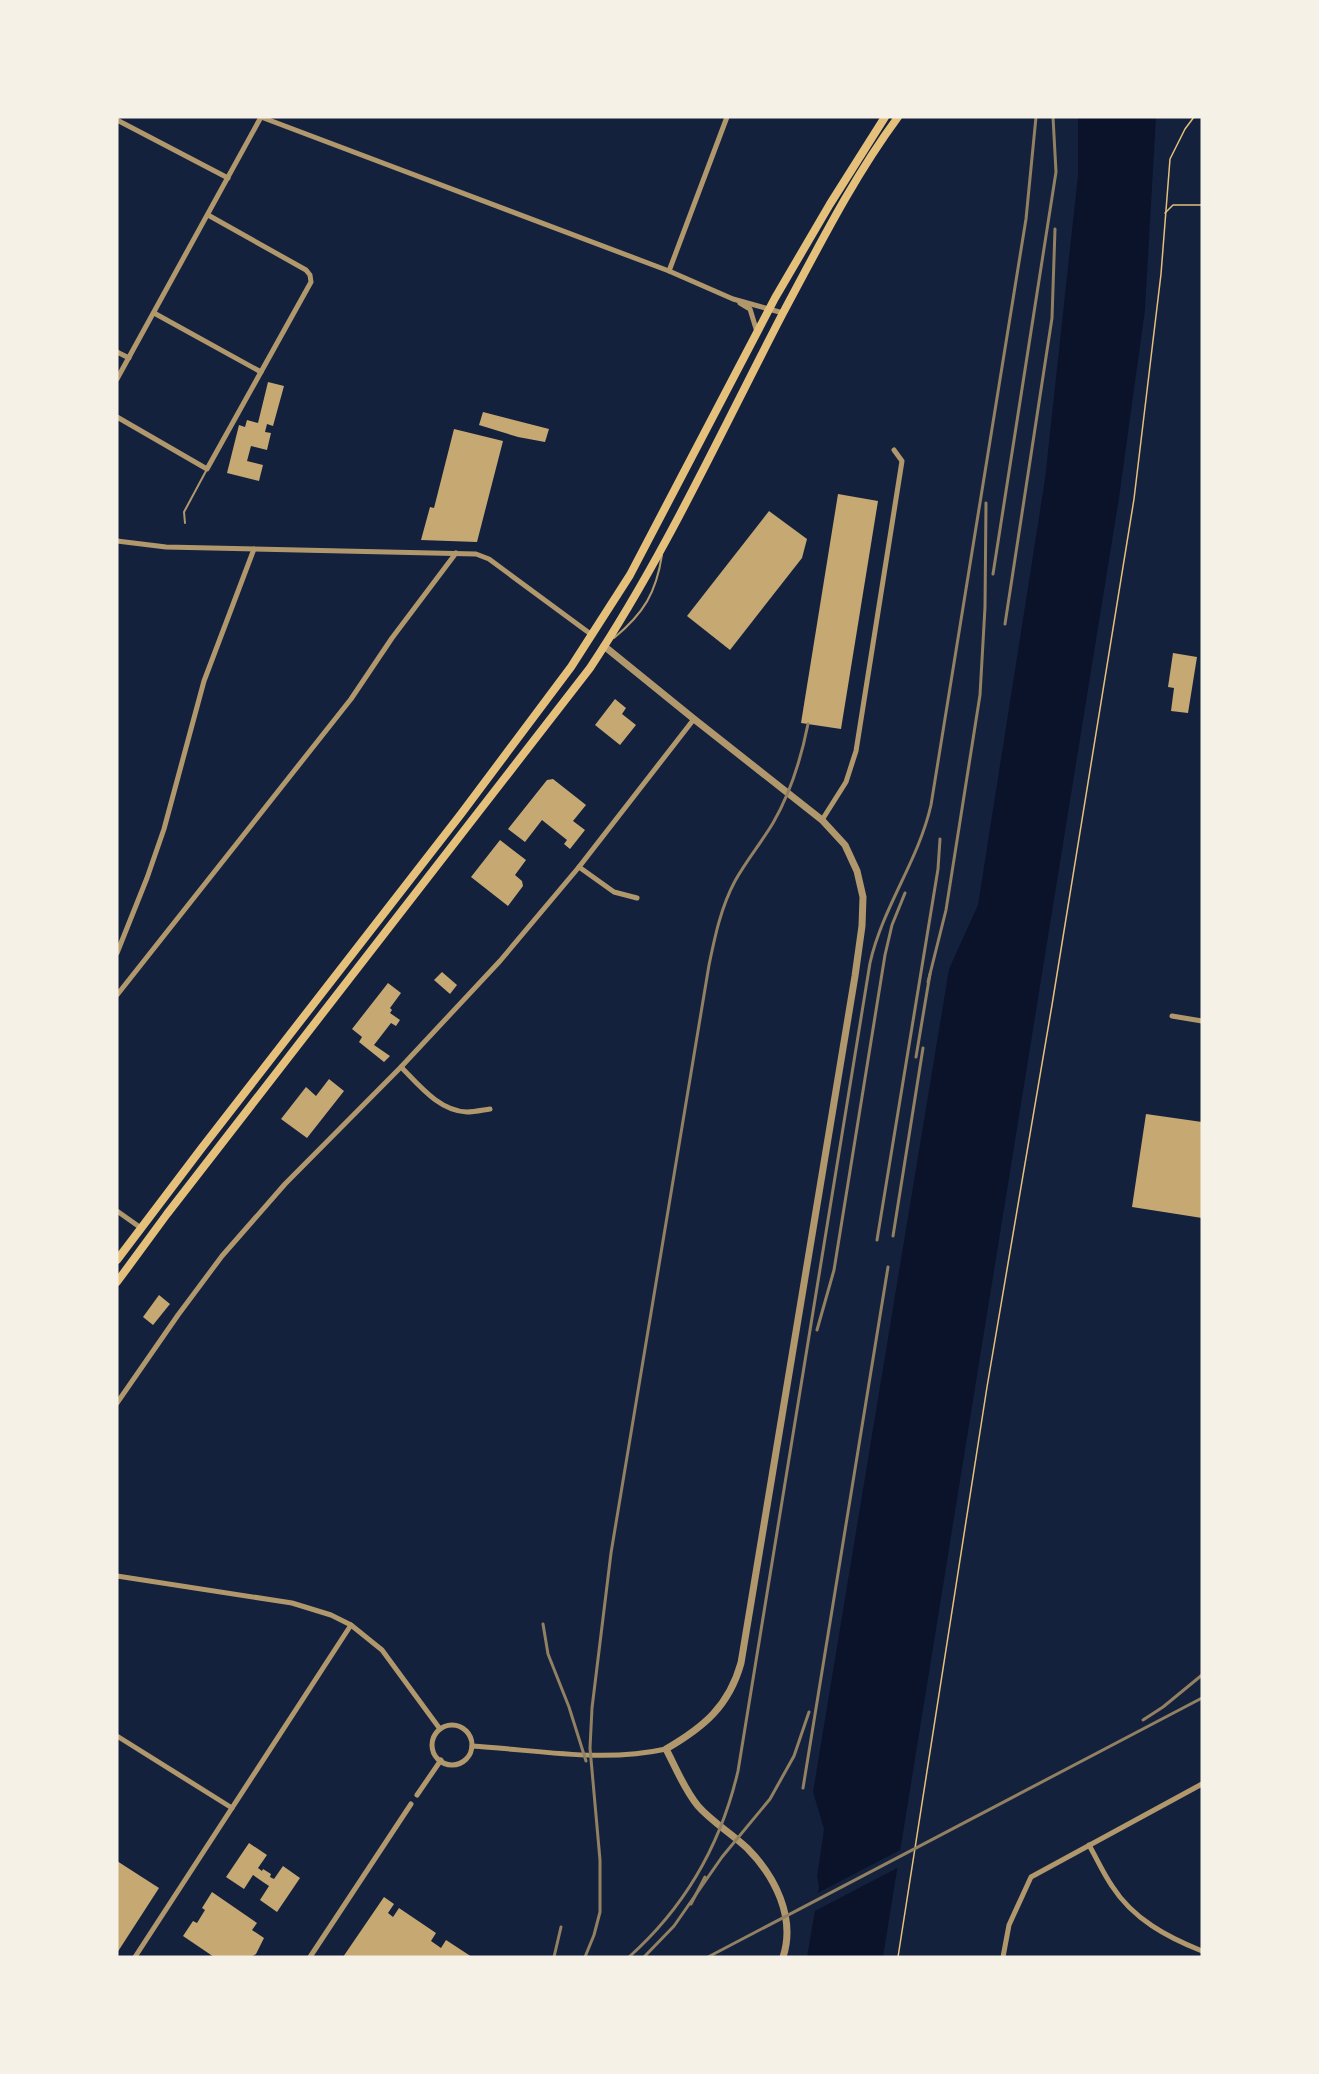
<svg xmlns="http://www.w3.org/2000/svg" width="1319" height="2074" viewBox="0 0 1319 2074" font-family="'Roboto Condensed',sans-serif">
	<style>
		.water { fill: #0b132b }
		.pier { fill: #14213d }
		.building { fill: #c6a872 }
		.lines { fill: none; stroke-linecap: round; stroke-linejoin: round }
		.path { stroke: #e5c07b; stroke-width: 1.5 }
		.service { stroke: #b1986c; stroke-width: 2 }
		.minor { stroke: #b1986c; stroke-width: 5 }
		.tertiary { stroke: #b1986c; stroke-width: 7 }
		.primary { stroke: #e5c07b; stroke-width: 8 }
		.rail { stroke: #918062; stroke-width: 3 }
	</style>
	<rect width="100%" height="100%" fill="#14213d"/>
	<!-- water -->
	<polygon class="water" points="1078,117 1156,117 1145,310 1119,498 883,1957 807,1957 819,1886 817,1877 824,1829 813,1792 949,969 978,905 1045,479 1078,175"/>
	<!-- pier -->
	<polygon class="pier" points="904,1848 901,1866 811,1913 814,1895"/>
	<!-- building -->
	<g class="building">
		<polygon points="268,382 284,386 273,426 267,424 265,432 271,433 267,450 251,446 247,461 263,465 259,481 227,473 239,425 245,427 247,420 258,423"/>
		<polygon points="483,412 549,429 545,442 518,437 479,425"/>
		<polygon points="454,429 503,441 477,542 421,540 430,507 434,508"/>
		<polygon points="838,494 878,501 841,729 801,723"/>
		<polygon points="769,511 807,539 802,558 730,650 687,616"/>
		<polygon points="1173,653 1197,657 1188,713 1171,711 1174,688 1168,687"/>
		<polygon points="615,699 626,708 622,714 636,725 620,745 595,725"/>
		<polygon points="553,779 586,805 573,821 585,830 570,849 564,844 567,840 542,820 525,842 508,829 547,780"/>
		<polygon points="500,840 526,860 515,875 522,881 523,886 508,906 471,877"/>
		<polygon points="442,972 457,985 450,994 434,980"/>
		<polygon points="388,983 401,993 390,1008 392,1010 390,1013 400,1020 396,1026 391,1023 374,1045 390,1056 384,1062 359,1042 362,1037 352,1029"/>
		<polygon points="329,1079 344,1091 307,1138 281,1119 306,1087 316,1096"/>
		<polygon points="1146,1114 1202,1122 1202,1218 1132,1207"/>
		<polygon points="159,1295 170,1304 153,1325 143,1317"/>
		<polygon points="249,1843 267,1855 258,1868 262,1871 263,1869 271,1874 270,1877 274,1879 283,1866 300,1878 277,1912 260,1900 269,1886 263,1882 253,1875 244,1889 226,1877"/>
		<polygon points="117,1861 159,1888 117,1953"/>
		<polygon points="212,1892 257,1923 252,1930 264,1938 256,1954 251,1957 214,1957 183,1936 193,1921 197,1923 205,1910 202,1908"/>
		<polygon points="384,1897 394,1904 388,1913 393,1917 399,1908 436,1933 431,1941 441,1948 446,1940 472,1957 343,1957"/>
	</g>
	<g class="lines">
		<!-- path -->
		<g class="path">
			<polyline points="1165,213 1173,205 1202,205"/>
			<polyline points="898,1957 987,1387 1052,1005 1134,499 1161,274 1170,159 1185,129 1194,117"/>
		</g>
		<!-- service -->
		<g class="service">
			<polyline points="185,523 184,512 206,471"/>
			<path d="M614,638C644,613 656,593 662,555"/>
		</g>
		<!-- minor -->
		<g class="minor">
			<polyline points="261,117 669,271 733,299 783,313"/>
			<polyline points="117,120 228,178"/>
			<polyline points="669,271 727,117"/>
			<polyline points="740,303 750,309 757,332"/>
			<polyline points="154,313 261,372"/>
			<polyline points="117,352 129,358"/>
			<polyline points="117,379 261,117"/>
			<polyline points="117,417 207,469 311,282 310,275 306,270 208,215"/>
			<polyline points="117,541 166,547 476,554 489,559 592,635"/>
			<polyline points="822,820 846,782 856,751 902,461 894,450"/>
			<polyline points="579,867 614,892 637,898"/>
			<polyline points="117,953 147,878 164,829 204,681 254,549"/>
			<polyline points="117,995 351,699 392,638 456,553"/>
			<polyline points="1172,1016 1202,1021"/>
			<path d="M401,1067C419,1085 439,1111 467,1112C474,1112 483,1110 490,1109"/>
			<polyline points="117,1211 141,1228"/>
			<polyline points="117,1403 178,1315 222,1256 285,1184 401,1067 500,961 579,867 694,719"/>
			<polyline points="117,1576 292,1603 331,1615 351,1625 382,1650 440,1729"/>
			<circle cx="452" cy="1745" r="20"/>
			<polyline points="117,1736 232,1808"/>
			<path d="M472,1746C537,1750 603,1763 666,1749"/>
			<polyline points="417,1795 441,1760"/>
			<path d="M1089,1845C1097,1859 1103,1873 1112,1886C1133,1919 1167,1937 1202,1951"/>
			<polyline points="135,1957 351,1625"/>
			<polyline points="310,1957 411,1804"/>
			<polyline points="1003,1957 1009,1925 1031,1877 1202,1784"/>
		</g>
		<!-- tertiary -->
		<path class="tertiary" d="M604,646L694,719L822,820L845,845L857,871L863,897L862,926L855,976L741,1663C729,1706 704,1727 666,1749C676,1768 684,1789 698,1806C712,1822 731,1833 747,1848C775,1876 796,1918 783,1957"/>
		<!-- primary -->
		<g class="primary">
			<polyline points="117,1260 201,1149 461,814 571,667 630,575 775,298 830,204 885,117"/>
			<path d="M117,1282L167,1214L590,668C665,555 721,432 783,313C819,246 853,178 898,117"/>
		</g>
		<!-- rail -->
		<g class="rail">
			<polyline points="993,574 1056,172 1053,117"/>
			<polyline points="1005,624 1052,318 1055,229"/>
			<polyline points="928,982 946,910 980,695 985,607 986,503"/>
			<polyline points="916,1057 930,974"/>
			<polyline points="893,1236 923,1048"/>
			<polyline points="877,1240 938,869 940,839"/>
			<polyline points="817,1330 834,1270 885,955 892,925 905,893"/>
			<polyline points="543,1624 548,1654 569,1707 586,1761"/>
			<polyline points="1143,1720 1163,1707 1202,1675"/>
			<polyline points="803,1788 888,1267"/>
			<polyline points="691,1904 705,1877"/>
			<polyline points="554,1957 561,1927"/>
			<path d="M585,1957L594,1935L600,1912V1860L590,1748L592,1708L611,1553L709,965C715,936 721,907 735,881C746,861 761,843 773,823C791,792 801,759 808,724"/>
			<path d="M629,1957C685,1907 721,1844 738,1771L870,963C883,906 918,862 931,805L1026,219L1036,117"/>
			<polyline points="644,1957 674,1926 722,1857 770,1799 794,1756 809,1712"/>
			<polyline points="708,1957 1202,1698"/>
		</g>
	</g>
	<!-- border -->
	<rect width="1319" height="2074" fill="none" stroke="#f6f1e7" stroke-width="237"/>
</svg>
